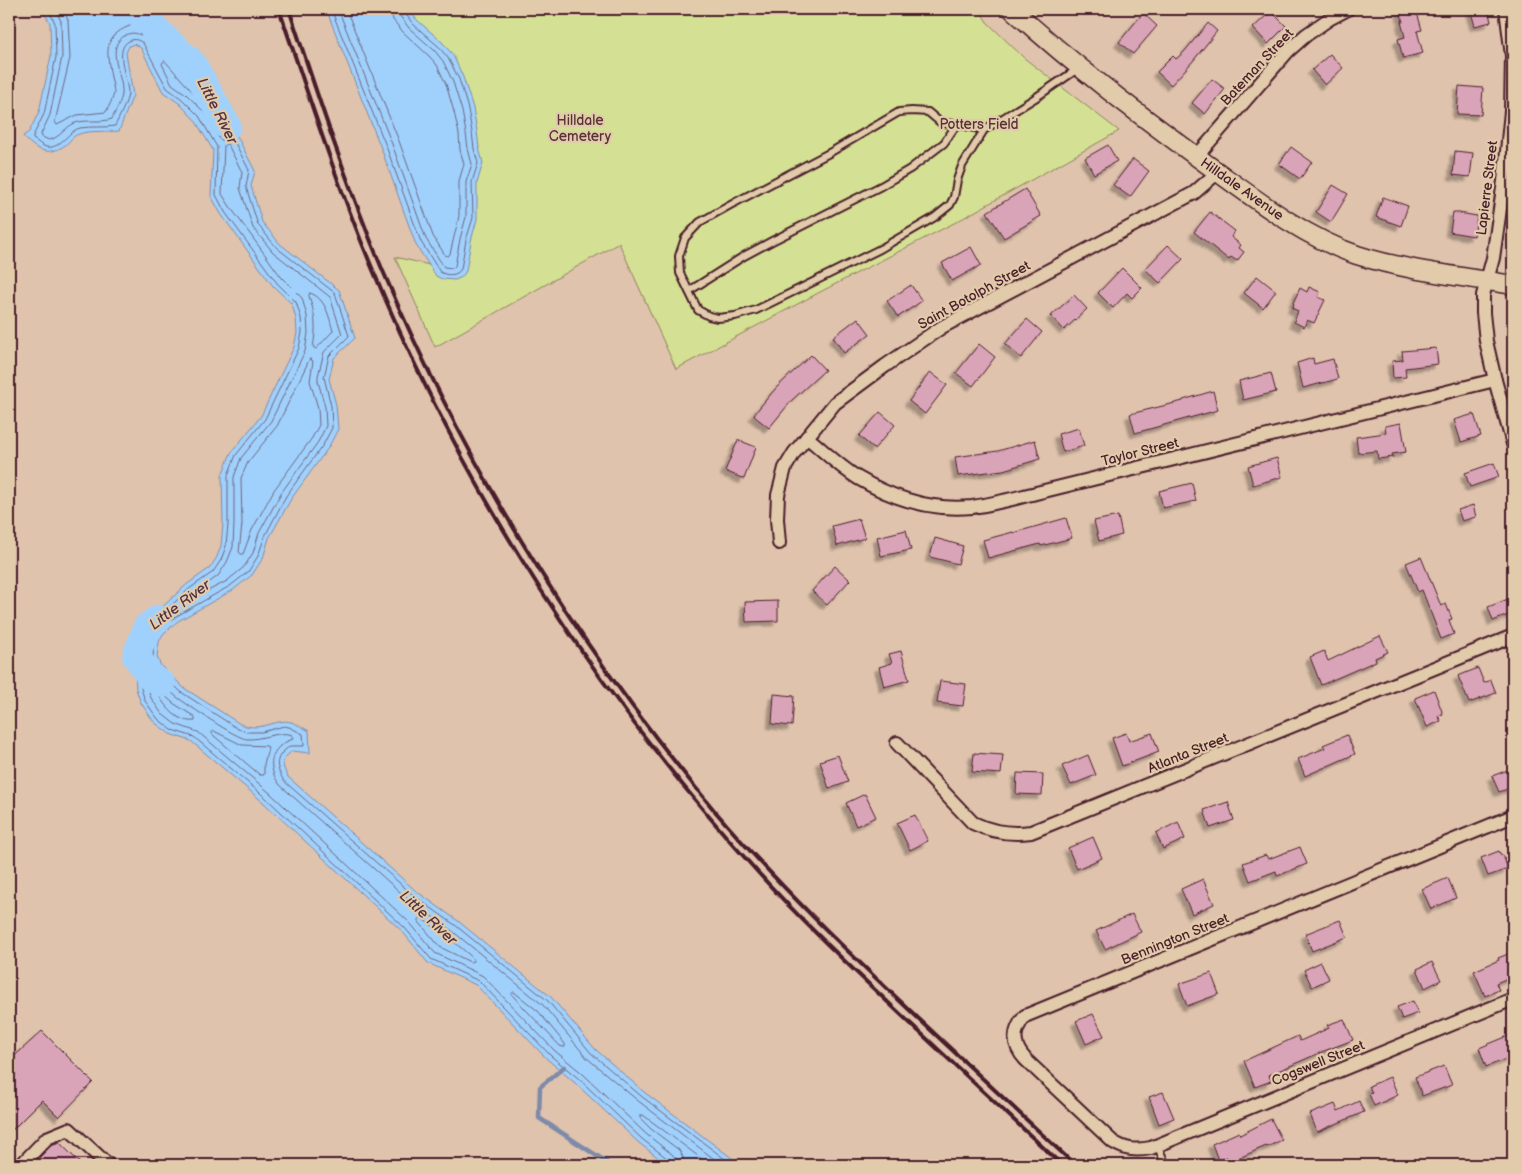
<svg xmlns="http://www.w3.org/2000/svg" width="1522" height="1174" viewBox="0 0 1522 1174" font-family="'Balsamiq Sans',sans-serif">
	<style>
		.green { fill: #d4e093; stroke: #8f805f }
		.water { fill: #a0d1fd; stroke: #7e8aa9 }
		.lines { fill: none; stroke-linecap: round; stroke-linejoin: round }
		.shore { stroke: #6c667f; stroke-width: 1 }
		.stream { stroke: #7e8aa9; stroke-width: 4.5 }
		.river { stroke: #a0d1fd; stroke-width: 28 }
		.building { fill: #d9a3b8; stroke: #4a1f2b; filter: url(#shadow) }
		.service-casing { stroke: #4a1f2b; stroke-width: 10 }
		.minor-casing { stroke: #4a1f2b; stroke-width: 16 }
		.secondary-casing { stroke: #4a1f2b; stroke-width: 21 }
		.service { stroke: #e1cbaa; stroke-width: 6 }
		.minor { stroke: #e1cbaa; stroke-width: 12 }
		.secondary { stroke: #e1cbaa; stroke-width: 18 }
		.rail { stroke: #4a1f2b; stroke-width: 4 }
		.labels { text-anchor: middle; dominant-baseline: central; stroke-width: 4.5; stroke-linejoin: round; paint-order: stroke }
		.street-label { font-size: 14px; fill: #4a1f2b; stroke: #e1cbaa }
		.park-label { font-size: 14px; fill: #583235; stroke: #e1cbaa }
		.water-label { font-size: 15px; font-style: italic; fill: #533140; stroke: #e1cbaa }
	</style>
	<defs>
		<filter id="shadow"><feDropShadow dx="-4.5" dy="4.5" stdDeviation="1" flood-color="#0004"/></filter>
	</defs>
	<rect width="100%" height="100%" fill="#dfc3ad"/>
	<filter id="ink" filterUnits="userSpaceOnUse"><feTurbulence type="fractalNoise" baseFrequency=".02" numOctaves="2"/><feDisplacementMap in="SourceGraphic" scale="10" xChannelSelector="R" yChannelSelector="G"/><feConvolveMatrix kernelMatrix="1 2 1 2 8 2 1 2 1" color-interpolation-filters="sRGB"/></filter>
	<g filter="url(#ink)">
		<!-- green -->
		<polygon class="green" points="376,9 979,9 987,22 1024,58 1119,131 956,222 820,292 676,369 619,243 435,347 395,257 451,270"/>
		<!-- water -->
		<g class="water">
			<path d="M42,9H152L154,19L175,54L223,109L255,171L251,186L262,222L280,244L339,290L355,338L334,358L329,379L336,405L338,429L328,448L291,499L269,538L263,558L252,575L233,590L178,621L163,634L159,642L157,657L161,666L184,688L240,724C261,733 276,718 291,722C297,724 304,728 309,731L310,753L292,751C281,760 281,764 288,777L416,891L458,921L551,997L595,1049L644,1092L741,1165H668L639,1143L574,1082L547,1059L476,985L428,963L402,931L263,802L191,741L170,734L154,722L141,703L136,689L135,672L142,626L186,585L210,568L217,557L221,546L223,524L222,475L231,453L261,416L294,347L297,333L296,319L292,304L273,286L221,214L211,196L213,150L195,120L179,103L163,92L141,48L134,44L129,46L126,53L133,95L119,131C108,132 90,130 79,134C72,136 70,142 64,146C48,157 34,149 23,136L29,132L39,112L51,56L50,23Z"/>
			<polygon points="326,9 408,9 417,20 442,42 453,55 463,77 473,108 477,131 479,148 483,163 477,183 477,219 471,241 466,271 462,277 455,280 442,279 436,276 416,245 381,148"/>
		</g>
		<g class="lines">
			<!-- shore -->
			<g class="shore">
				<path d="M48,9L55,23L56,57L44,114L33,136V139C37,141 42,146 46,147C60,150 68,131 80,128C91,126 104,128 115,126C119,118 128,100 128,93C128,79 113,49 129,41C135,38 138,40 143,43L167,88L182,99L199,116L217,147L216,195L225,212L277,283L296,302L301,318L302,332L299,348L265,419L236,455L228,475V524L226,546L221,560L213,572L189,589L147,628L140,672L141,688L145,701L158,719L172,730L194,737L266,798L405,928L431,959L479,981L551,1056L578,1078L642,1139L668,1159L670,1165"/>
				<path d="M55,9L61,21L62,57L50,115L41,134L42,137L49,140C60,138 65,127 75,123C87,119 100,123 112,119C115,112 121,102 122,94C124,76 103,47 126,35C134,31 139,34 147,38L150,36L143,23L141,9"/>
				<path d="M63,9L68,20L70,58L55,122L57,125L77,115L106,112C109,106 113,99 114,93C114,89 112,82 111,77C106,48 103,35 135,24L133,9"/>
				<path d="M147,9L149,21L170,57L219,112L249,170L246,187L258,225L277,248L335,293L349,336L329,356L324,377L331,406L332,428L323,445L286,496L265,536L258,556L248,572L230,586L175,617L159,631L154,641L153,657L158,669L181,692L238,729L247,732H262L284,726L289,727L303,734L304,746H290C275,757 274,765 284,781L413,895L455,925L548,1001L591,1053L641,1096L733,1165"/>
				<path d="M331,9L386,146L421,242L440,272C447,276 457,276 461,269L466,240L473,218L472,182L478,163L474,149L472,132L468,109L459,79L448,58L438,46L413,24L405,13V9"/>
				<polyline points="338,9 392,144 426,239 444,267 453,268 455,266 460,239 466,217 466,182 472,164 468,149 466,133 462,111 453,82 443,61 434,50 409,28 400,16 398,9"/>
				<polyline points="346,9 399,141 433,236 445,255 448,256 450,254 459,216 459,181 464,164 460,150 459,134 454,112 446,84 437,65 429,56 403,32 393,20 391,9"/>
				<polygon points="165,61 213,115 225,137 224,140 220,140 204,112 186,94 172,84 162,64 163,62"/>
				<polygon points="226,144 228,145 242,172 240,188 253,228 273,252 330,297 342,334 324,352 318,376 318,381 325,407 326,426 318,442 281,493 259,533 253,553 244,567 227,581 198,596 196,594 196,592 218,576 227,562 233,547 234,524 234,477 241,458 271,421 305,351 308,333 307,316 302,298 282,278 231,208 222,194 224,146"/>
				<path d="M310,293C326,298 329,317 333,331L316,349L313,347C317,328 315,313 309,296Z"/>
				<polygon points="310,359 313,361 310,381 318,408 319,425 312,438 274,490 252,530 243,554 241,554 239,552 242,524 241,478 248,462 277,426"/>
				<path d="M162,693L173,703L195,717V721C179,723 167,709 159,696L160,694Z"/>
				<polygon points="214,731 242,745 267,746 268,748 264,764 264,775 260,775 213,735 212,733"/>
				<polygon points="421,918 447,936 473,958 473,961 470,962 440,947 419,922 419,920"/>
				<polygon points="514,992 538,1011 565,1044 565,1047 563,1047 560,1046 513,996 512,994"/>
				<path d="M677,1165L676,1159L673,1155L646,1134L582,1073L555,1051L483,976L435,953L410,923L270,793L198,732L175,724L162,714L151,698L147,687V670H151C158,680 168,690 178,698C190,706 235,738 247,739C261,740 282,730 292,735L293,739C269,747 266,767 280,785L409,900L451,930L543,1005L587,1058L637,1100L722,1165"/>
				<polyline points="684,1165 683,1157 679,1150 651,1129 640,1118 640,1115 643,1115 710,1165"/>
			</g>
			<!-- stream -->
			<polyline class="stream" points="564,1067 540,1087 539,1118 611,1165"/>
			<!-- river -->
			<g class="river">
				<polyline points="133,9 192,63 227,126"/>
				<polyline points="158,619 147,627 136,656 151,678 162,684"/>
			</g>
		</g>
		<!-- building -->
		<g class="building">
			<polygon points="1400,9 1416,9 1422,30 1417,31 1423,53 1403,58 1398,39 1405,37 1401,22 1403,22"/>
			<polygon points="1470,9 1488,9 1491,22 1475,26"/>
			<polygon points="1271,11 1286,26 1268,44 1253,28"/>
			<polygon points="1143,13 1157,26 1133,54 1119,42"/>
			<polygon points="1208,23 1217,31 1193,61 1171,85 1157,72 1173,56 1176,59 1184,52"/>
			<polygon points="1330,54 1343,68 1325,85 1312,70"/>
			<polygon points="1212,79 1225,89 1205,114 1192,103"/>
			<polygon points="1459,86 1483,88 1481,115 1457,114"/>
			<polygon points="1108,145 1117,161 1094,174 1085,158"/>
			<polygon points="1291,147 1312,162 1300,179 1279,164"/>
			<polygon points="1455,151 1473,153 1470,177 1453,175"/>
			<polygon points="1133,159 1149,171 1130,197 1113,185"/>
			<polygon points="1333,185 1348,194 1331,222 1316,212"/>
			<polygon points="1025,189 1041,216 1004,238 987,212"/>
			<polygon points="1383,197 1408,206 1401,226 1376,217"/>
			<polygon points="1210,212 1235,231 1231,237 1241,245 1239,248 1244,252 1237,261 1231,257 1229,260 1194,232"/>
			<polygon points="1453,212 1477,216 1474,236 1450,232"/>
			<polygon points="1168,245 1183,259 1160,283 1145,269"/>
			<polygon points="971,247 981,265 952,281 942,263"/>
			<polygon points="1122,268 1142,288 1132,298 1127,293 1113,308 1098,293"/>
			<polygon points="1257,276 1276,291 1263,308 1244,293"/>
			<polygon points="911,285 922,301 898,317 887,301"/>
			<polygon points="1309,287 1320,292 1318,297 1325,300 1314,323 1307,320 1304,327 1294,322 1298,311 1292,308 1294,304 1293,303 1300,288 1307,292"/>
			<polygon points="1074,295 1087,309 1064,330 1051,316"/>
			<polygon points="858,318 870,334 844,353 833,337"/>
			<polygon points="1027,319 1042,332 1021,358 1005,344"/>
			<polygon points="979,344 995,357 973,386 956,373"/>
			<polygon points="1436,348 1438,364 1405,368 1406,377 1393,378 1392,361 1403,360 1402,351"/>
			<polygon points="811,355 825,370 792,400 769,428 754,416 755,413 776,388"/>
			<polygon points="1313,358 1314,364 1333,359 1338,379 1303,388 1297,363"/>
			<polygon points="930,372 947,385 925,414 909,401"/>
			<polygon points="1271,373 1276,392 1243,400 1239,381"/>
			<polygon points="1213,391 1218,410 1135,433 1130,414 1183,401 1183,400"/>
			<polygon points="880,412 895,425 874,449 859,436"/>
			<polygon points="1474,414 1481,436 1461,442 1454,420"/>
			<polygon points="1401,423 1406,452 1392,454 1393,457 1378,459 1377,451 1358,453 1356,437 1386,433 1385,426"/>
			<polygon points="1079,428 1084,446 1063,452 1058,434"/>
			<polygon points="738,440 756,447 744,479 725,471"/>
			<polygon points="1035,440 1040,459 1003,470 958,476 955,457 998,451"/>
			<polygon points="1277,458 1282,477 1253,485 1248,466"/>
			<polygon points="1494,463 1499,477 1470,487 1465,473"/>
			<polygon points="1192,483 1196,501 1163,508 1159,491"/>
			<polygon points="1473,505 1476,517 1462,521 1458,510"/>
			<polygon points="1118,516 1122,535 1099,541 1094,521"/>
			<polygon points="1066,518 1072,538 1041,546 1040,544 988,558 983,540 1013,532 1013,533"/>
			<polygon points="859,519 865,538 837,546 832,526"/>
			<polygon points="906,530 911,550 881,556 877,537"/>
			<polygon points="935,538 963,546 958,564 930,557"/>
			<polygon points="1421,557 1441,606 1446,604 1452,619 1449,620 1454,634 1441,639 1422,590 1418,592 1406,563"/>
			<polygon points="835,566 850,580 827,605 812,591"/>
			<polygon points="1513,597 1513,613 1493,621 1488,607"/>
			<polygon points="778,601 778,621 746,622 745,602"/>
			<polygon points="1380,636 1388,652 1375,658 1376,661 1321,685 1310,657 1324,651 1328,661"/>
			<polygon points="901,651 909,680 884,687 879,667 892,663 889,654"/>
			<polygon points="1478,668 1484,683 1491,680 1496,693 1469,703 1458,676"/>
			<polygon points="940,681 966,684 963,706 937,703"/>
			<polygon points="1434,690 1443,714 1438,716 1441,721 1427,727 1415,698"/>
			<polygon points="774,694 794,696 792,726 772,724"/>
			<polygon points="1126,733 1129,741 1152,733 1159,752 1122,766 1112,738"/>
			<polygon points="1347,735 1355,754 1305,776 1298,759 1325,748 1323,745"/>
			<polygon points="974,753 1003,755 1001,774 972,772"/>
			<polygon points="838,755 848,782 829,789 820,761"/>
			<polygon points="1088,755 1096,775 1071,785 1062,766"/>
			<polygon points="1513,768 1513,787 1499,792 1492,776"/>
			<polygon points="1017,773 1043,774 1042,795 1016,794"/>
			<polygon points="865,794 876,817 856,826 846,803"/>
			<polygon points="1228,802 1234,820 1210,828 1204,810"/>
			<polygon points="915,815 928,841 910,850 897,823"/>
			<polygon points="1178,822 1185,839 1163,849 1156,833"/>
			<polygon points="1093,837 1102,858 1077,869 1068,848"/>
			<polygon points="1300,847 1307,864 1277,876 1276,871 1250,881 1243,863 1266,855 1268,859"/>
			<polygon points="1499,851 1501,855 1503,855 1508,869 1488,876 1481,858"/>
			<polygon points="1448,878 1456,898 1431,909 1422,889"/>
			<polygon points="1203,879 1214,904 1192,914 1181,889"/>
			<polygon points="1132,914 1141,932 1105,949 1096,931"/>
			<polygon points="1340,920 1347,937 1312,951 1305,934"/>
			<polygon points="1513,952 1513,976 1496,983 1499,990 1485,996 1474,971 1499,960 1498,958"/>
			<polygon points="1321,962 1329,979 1312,987 1304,970"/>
			<polygon points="1432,962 1441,980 1425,988 1417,969"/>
			<polygon points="1211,973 1219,994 1187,1006 1179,984"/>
			<polygon points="1413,1001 1418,1013 1402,1019 1397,1007"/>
			<polygon points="1093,1014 1104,1036 1086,1044 1076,1021"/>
			<polygon points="1344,1019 1353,1040 1324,1051 1269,1075 1271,1081 1255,1087 1244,1061 1298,1036 1300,1041 1329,1028 1327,1025"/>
			<polygon points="42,1031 93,1082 59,1117 42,1100 9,1133 9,1061"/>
			<polygon points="1513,1034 1513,1056 1486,1067 1479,1048"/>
			<polygon points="1444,1066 1452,1085 1422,1096 1415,1077"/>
			<polygon points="1390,1077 1398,1095 1374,1106 1369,1094 1372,1093 1369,1086"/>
			<polygon points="1163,1092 1174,1118 1159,1124 1149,1097"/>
			<polygon points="1359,1101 1364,1112 1317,1132 1310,1114 1335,1104 1338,1111"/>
			<polygon points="1271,1119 1282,1140 1267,1147 1266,1146 1230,1162 1227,1157 1218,1160 1212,1144 1239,1132 1240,1135"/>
			<polygon points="59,1142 82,1165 32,1165 52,1145"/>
		</g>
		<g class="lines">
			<!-- service casing -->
			<g class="service-casing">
				<g id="service">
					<polyline points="984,130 957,124 941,123 928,112 912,111 899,112 831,152 734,203 700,222 685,238 679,256 680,273 698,310 709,316 718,318 735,316 756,310 880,249 935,217 950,205 954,197 957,180 962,166 984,130 1035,98 1079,68"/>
					<polyline points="689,291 744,256 772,241 881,186 910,169 944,143 957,124"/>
					<polyline points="1157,1145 1166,1165"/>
				</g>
			</g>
			<!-- minor casing -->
			<g class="minor-casing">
				<g id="minor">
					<polyline points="1506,9 1512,56 1511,111 1504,181 1493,258 1483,295 1483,313 1486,341 1495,380 1513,444"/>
					<polyline points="1197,156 1288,51 1306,35 1329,19 1348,9"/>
					<path d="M807,437C822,450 841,468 858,478C892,498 932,511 972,507C994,504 1015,498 1036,493L1495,380"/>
					<polyline points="779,543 777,519 778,495 785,468 794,453 835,403 885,366 942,327 1194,193 1218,172"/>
					<path d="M897,743L973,823C992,832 1010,835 1031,832L1513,636"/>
					<path d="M1513,816L1025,1016C1012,1032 1012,1045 1026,1060L1113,1142C1126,1150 1136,1151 1151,1148L1513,999"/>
					<polyline points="21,1165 47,1138 69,1129 108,1165"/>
				</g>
			</g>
			<!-- secondary casing -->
			<g class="secondary-casing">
				<path id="secondary" d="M1012,9C1073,65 1141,116 1208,165C1254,198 1302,236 1357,255C1407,271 1461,276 1513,285"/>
			</g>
			<!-- service -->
			<use href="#service" class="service"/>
			<!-- minor -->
			<use href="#minor" class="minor"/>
			<!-- secondary -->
			<use href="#secondary" class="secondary"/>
			<!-- rail -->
			<g class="rail">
				<path d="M279,9C309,96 337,185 373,270C464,490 595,692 754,868C803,923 857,973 911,1024C961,1071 1012,1118 1062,1165"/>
				<path d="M289,9C318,97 347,185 383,271C466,466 578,647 714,810C778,885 848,952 919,1019C971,1067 1023,1116 1075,1165"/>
			</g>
		</g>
	</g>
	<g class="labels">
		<!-- street labels -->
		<g class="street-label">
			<text transform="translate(1257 67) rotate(-47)">Bateman Street</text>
			<text transform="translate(1487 188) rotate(-83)">Lapierre Street</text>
			<text transform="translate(1242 189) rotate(35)">Hilldale Avenue</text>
			<text transform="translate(974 295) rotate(-29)">Saint Botolph Street</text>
			<text transform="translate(1140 452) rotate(-14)">Taylor Street</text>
			<text transform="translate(1188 753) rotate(-22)">Atlanta Street</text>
			<text transform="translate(1175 939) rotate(-22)">Bennington Street</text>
			<text transform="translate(1318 1063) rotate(-22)">Cogswell Street</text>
		</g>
		<!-- park labels -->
		<g class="park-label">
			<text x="580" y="120">Hilldale<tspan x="580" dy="16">Cemetery</tspan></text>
			<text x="979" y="124">Potters Field</text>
		</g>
		<!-- water labels -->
		<g class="water-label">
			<text transform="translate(217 111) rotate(63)">Little River</text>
			<text transform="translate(180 605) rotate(-37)">Little River</text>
			<text transform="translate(428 918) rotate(43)">Little River</text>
		</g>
	</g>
	<!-- margin -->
	<rect width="1522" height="1174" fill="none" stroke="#e1cbaa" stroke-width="30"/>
	<rect x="15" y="15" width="1492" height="1144" fill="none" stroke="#4a1f2b" stroke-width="2" filter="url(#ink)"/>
</svg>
